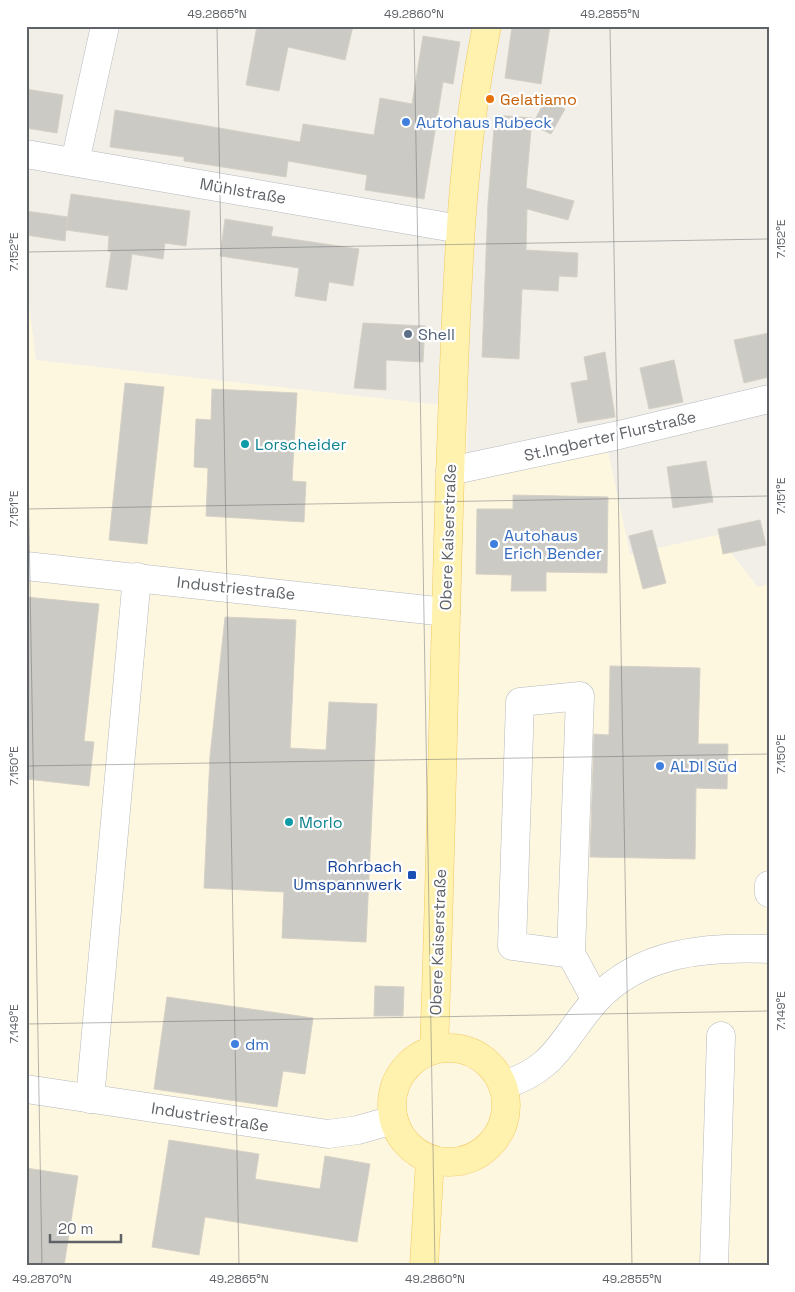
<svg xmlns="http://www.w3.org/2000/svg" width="795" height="1292" viewBox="0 0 795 1292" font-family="'Space Grotesk',sans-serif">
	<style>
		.commercial { fill: #fef7e0 }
		.building { fill: #cccac5; stroke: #d6d1c6 }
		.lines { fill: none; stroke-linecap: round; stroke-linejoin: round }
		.minor-casing { stroke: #b5b8bc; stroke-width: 29 }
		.major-casing { stroke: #f2c960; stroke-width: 29 }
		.minor { stroke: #fff; stroke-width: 28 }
		.major { stroke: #fff2af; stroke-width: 28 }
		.ticks { fill: none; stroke: #5f6368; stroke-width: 1; stroke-opacity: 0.45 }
		.food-dot { fill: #e8710a; stroke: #fff; stroke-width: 2 }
		.shop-dot { fill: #3f7fe0; stroke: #fff; stroke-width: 2 }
		.service-dot { fill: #5c6f8a; stroke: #fff; stroke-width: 2 }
		.culture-dot { fill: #0f9aa8; stroke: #fff; stroke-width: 2 }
		.transit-dot { fill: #1a4fb4; stroke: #fff; stroke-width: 2 }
		.labels { text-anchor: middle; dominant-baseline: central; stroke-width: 4.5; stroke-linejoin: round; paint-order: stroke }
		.food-label { font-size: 16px; fill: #c56008; stroke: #fff; text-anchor: start }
		.shop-label { font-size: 16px; fill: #366cbe; stroke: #fff; text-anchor: start }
		.street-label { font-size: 16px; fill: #5f6368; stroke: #fff }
		.service-label { font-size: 16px; fill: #4e5e75; stroke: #fff; text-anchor: start }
		.culture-label { font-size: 16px; fill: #0d838f; stroke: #fff; text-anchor: start }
		.transit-label { font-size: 16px; fill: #164399; stroke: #fff; text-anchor: end }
		.neatline { fill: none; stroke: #5f6368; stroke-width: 2 }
		.ticks-label { font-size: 12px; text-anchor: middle; fill: #5f6368 }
	</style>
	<rect width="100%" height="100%" fill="#f1efe8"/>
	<!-- commercial -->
	<polygon class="commercial" points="26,280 36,360 468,408 467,477 608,451 630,554 717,535 758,587 769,584 769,1266 26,1266"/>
	<!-- building -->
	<g class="building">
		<polygon points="257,26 353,26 345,60 288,47 279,91 246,85"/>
		<polygon points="512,26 550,26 541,84 505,78"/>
		<polygon points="423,36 460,42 453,84 443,82 424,199 365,190 367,175 288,161 286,177 184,161 184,157 110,147 115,110 300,142 303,124 374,135 380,98 412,104"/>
		<polygon points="26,89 63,95 57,133 26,128"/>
		<polygon points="546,99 565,109 551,134 532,125"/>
		<polygon points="495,115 532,118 526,188 574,201 568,220 527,209 526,250 578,253 577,277 559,276 558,291 522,289 519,359 482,357 488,203"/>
		<polygon points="71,194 190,211 186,246 165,243 163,259 132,254 127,290 106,287 111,252 108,251 109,236 66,230 65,241 26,235 26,211 68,217 66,228"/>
		<polygon points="225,219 273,227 271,236 359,249 353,286 329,282 326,301 295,296 299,268 220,256"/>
		<polygon points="363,323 425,326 423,362 386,360 386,390 354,388"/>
		<polygon points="769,333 769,377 744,383 734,340"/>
		<polygon points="605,352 615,417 578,423 571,383 588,380 584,357"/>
		<polygon points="674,360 683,402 649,409 640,368"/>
		<polygon points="125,383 164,387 147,544 109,540"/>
		<polygon points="212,389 297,393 292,481 306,482 304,522 206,516 208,468 194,467 196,419 211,420"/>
		<polygon points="706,461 713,502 673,508 667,467"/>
		<polygon points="513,495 608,497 607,573 546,572 546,591 511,591 512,575 476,574 477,509 513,509"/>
		<polygon points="760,520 766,545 723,554 718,529"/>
		<polygon points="652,530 666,583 643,589 629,536"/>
		<polygon points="26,597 99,604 84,741 94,742 89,786 26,779"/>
		<polygon points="225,617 296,620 290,748 326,750 329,702 377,704 366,942 282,938 284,892 204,888 210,756"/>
		<polygon points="610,666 700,668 698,744 728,744 727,789 696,788 695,859 590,857 594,734 609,735"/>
		<polygon points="375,986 404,987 403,1016 374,1016"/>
		<polygon points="167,997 313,1018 305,1074 283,1071 277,1107 154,1089"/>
		<polygon points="169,1140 259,1154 255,1179 320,1189 325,1156 370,1164 357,1242 205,1217 199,1255 152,1247"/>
		<polygon points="26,1168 78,1176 64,1266 26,1266"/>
	</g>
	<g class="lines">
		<!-- minor casing -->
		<g class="minor-casing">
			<g id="minor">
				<polyline points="26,154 460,229"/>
				<polyline points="75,162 105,26"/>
				<polyline points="450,471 619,435 769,399"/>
				<polyline points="26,566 446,612"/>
				<polyline points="769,885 769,893"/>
				<polyline points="571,954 512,946 520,702 580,696 571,954 596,1000"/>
				<path d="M503,1085C557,1069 562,1038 596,1000C640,952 707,946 769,949"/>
				<polyline points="26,1089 328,1134 358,1130 393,1120"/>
				<polyline points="90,1099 137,577"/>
				<polyline points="714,1266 721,1036"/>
			</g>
		</g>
		<!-- major casing -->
		<g class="major-casing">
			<g id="major">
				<circle cx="449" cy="1105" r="57"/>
				<path d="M434,1049C442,840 444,630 452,421C457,289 460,156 487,26"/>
				<polyline points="424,1266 430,1159"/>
			</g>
		</g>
		<!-- minor -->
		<use href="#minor" class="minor"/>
		<!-- major -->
		<use href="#major" class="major"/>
	</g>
	<!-- ticks -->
	<path class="ticks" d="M217,26L239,1266M414,26L435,1266M610,26L632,1266M26,252L769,239M26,357L42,1266M26,509L769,496M26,766L769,754M26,1024L769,1011"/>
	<!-- markers -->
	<circle class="food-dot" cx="490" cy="99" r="5"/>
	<g class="shop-dot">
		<circle cx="406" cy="122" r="5"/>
		<circle cx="494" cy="544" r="5"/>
		<circle cx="660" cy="766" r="5"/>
		<circle cx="235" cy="1044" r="5"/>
	</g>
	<circle class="service-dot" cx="408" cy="334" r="5"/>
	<g class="culture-dot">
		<circle cx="245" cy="444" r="5"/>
		<circle cx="289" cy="822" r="5"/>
	</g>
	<rect class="transit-dot" x="407" y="870" width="10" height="10" rx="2.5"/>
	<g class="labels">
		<!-- food labels -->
		<g class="food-label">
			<text x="500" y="99">Gelatiamo</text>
		</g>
		<!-- shop labels -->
		<g class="shop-label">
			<text x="416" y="122">Autohaus Rubeck</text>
			<text x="504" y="535">Autohaus<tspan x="504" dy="18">Erich Bender</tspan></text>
			<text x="670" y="766">ALDI Süd</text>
			<text x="245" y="1044">dm</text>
		</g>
		<!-- street labels -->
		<g class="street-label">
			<text transform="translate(243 191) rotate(10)">Mühlstraße</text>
			<text transform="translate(610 436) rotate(-13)">St.Ingberter Flurstraße</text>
			<text transform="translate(448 537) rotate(-88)">Obere Kaiserstraße</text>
			<text transform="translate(236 588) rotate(6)">Industriestraße</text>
			<text transform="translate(438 942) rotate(-88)">Obere Kaiserstraße</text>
			<text transform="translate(210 1117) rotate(9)">Industriestraße</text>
		</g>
		<!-- service labels -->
		<g class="service-label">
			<text x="418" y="334">Shell</text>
		</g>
		<!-- culture labels -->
		<g class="culture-label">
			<text x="255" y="444">Lorscheider</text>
			<text x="299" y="822">Morlo</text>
		</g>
		<!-- transit labels -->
		<g class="transit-label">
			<text x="402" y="866">Rohrbach<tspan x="402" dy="18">Umspannwerk</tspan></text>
		</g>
	</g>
	<!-- border -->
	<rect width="795" height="1292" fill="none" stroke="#ffffff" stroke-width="55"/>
	<!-- scale -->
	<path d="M50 1234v8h71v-8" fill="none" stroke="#5f6368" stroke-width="2.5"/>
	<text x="58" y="1234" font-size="15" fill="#5f6368" stroke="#ffffff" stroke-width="4" paint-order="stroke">20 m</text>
	<rect x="28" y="28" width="740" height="1236" class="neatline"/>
	<g class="ticks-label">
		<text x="217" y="18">49.2865°N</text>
		<text x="414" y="18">49.2860°N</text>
		<text x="610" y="18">49.2855°N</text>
		<text transform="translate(781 239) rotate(-90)" y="4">7.152°E</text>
		<text transform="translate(14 252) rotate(-90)" y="4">7.152°E</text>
		<text transform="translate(781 496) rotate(-90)" y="4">7.151°E</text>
		<text transform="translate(14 509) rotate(-90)" y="4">7.151°E</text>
		<text transform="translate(781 754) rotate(-90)" y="4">7.150°E</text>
		<text transform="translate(14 766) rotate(-90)" y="4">7.150°E</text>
		<text transform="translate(781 1011) rotate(-90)" y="4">7.149°E</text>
		<text transform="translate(14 1024) rotate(-90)" y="4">7.149°E</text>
		<text x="42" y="1283">49.2870°N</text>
		<text x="239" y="1283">49.2865°N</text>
		<text x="435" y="1283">49.2860°N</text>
		<text x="632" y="1283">49.2855°N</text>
	</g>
</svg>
